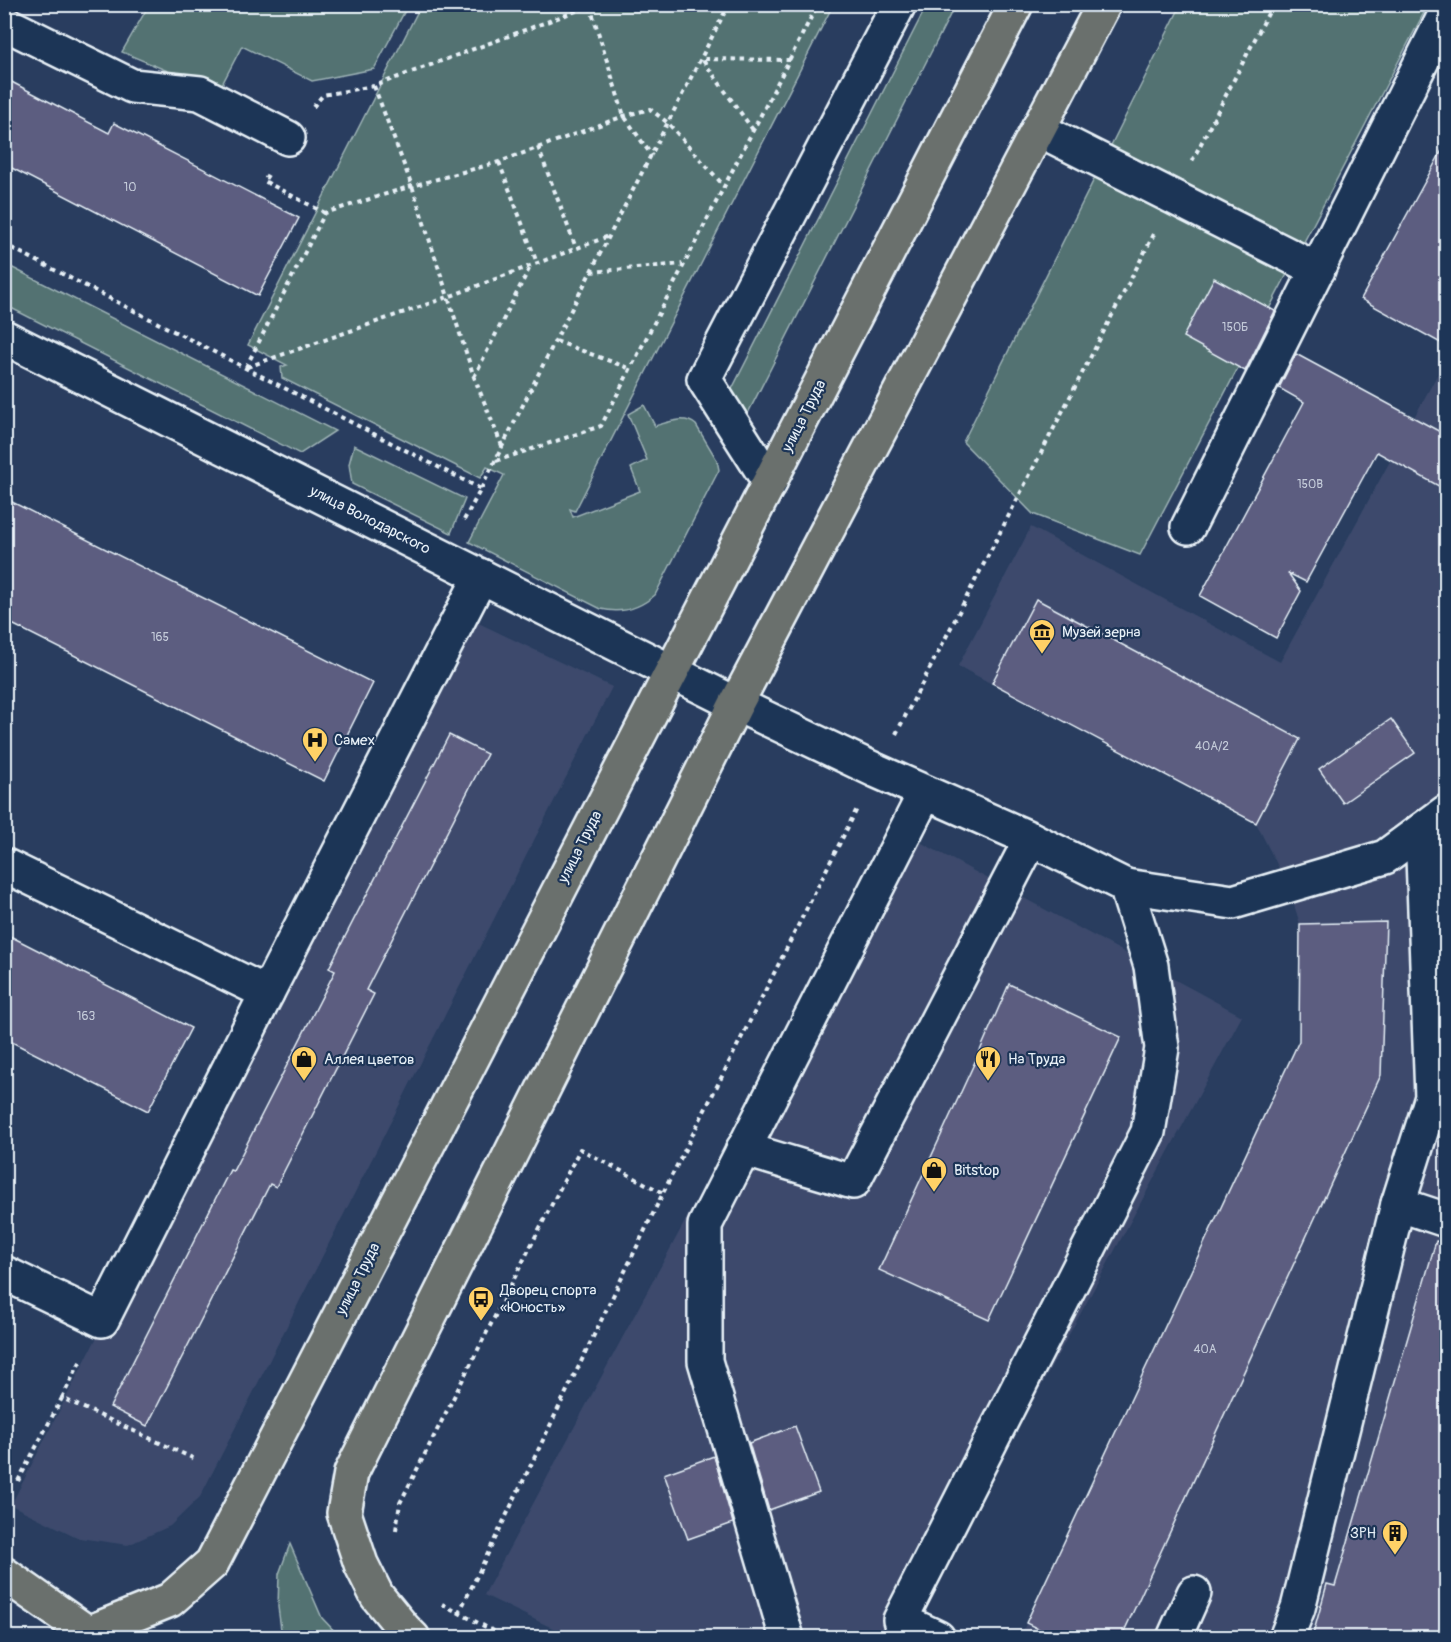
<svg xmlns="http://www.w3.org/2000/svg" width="1451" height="1642" viewBox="0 0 1451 1642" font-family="Pangolin,sans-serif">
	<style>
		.built { fill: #3c4a6c }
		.green { fill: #527272; stroke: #9db2b5; stroke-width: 1.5 }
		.building { fill: #5b5d80; stroke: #e8f1f8; stroke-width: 1.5 }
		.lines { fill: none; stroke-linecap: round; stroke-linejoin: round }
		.minor-casing { stroke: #e8f1f8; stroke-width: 38 }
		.major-casing { stroke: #e8f1f8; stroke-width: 38 }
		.path { stroke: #e8f1f8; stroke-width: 4; stroke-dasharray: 4.5 4.5; stroke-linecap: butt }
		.minor { stroke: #1d3557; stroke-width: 33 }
		.major { stroke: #6b706d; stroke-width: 33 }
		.labels { text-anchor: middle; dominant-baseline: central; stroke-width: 4.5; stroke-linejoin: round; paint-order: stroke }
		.number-label { font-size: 12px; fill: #c5ccda }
		.street-label { font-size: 15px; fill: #e8f1f8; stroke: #1d3557 }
		.poi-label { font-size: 15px; fill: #e8f1f8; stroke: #1d3557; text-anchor: start }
	</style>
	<rect width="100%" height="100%" fill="#293d5f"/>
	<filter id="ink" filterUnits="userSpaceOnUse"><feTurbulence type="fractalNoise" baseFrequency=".0167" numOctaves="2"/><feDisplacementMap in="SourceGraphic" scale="12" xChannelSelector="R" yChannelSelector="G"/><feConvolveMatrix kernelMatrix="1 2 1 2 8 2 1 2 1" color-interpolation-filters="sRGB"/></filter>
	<g filter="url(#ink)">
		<!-- built -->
		<g class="built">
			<polygon points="1446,359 1446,1637 1021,1637 1026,1623 1299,1041 1300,924 1288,886 1256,823 958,666 1031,527 1280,662"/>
			<polygon points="466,617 612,687 200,1497 170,1526 128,1545 79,1538 11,1505"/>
			<polygon points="896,829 1242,1016 905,1637 571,1637 484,1595"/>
		</g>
		<!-- green -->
		<g class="green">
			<polygon points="149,5 408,5 374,69 312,81 242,46 218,92 122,52"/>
			<path d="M421,5H833L575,511L570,509L573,517L640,491L631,468L647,460L628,414L644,405L655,426C669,422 684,415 696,425L717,460L719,470L655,595C639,609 622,614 601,609L469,542L504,475L487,467L480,478L282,378L281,367L287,365L248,345Z"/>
			<polygon points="927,5 955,5 745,419 731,391"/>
			<polygon points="1181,5 1428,5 1140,555 1033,514 963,442"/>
			<polygon points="4,264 5,264 335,431 300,454 5,305"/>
			<polygon points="354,445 465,499 451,533 352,484 349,464"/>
			<polygon points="290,1544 322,1618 340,1637 282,1637 278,1607 279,1574"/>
		</g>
		<!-- building -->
		<g class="building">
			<polygon points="4,78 109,133 114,123 299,218 258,296 4,164"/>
			<polygon points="1446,143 1446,346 1361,299"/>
			<polygon points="1214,278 1275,311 1245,371 1183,337"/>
			<polygon points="1296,354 1446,435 1446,490 1377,452 1306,582 1288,573 1301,591 1276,638 1200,596 1304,402 1279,388"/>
			<polygon points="4,498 373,683 324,781 4,620"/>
			<polygon points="1036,599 1300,739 1256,823 992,683"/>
			<polygon points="1391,719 1415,753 1343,803 1319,769"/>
			<polygon points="449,735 487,754 366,990 374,994 276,1187 270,1184 147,1426 110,1407 230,1170 233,1171 335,971 329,968"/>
			<polygon points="1386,922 1381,1075 1121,1638 1057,1638 1026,1623 1299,1041 1300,924"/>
			<polygon points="4,933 191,1028 148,1111 4,1038"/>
			<polygon points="1009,984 1121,1037 989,1320 879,1270 979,1053"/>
			<polygon points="1436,1241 1446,1242 1446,1638 1312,1638 1327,1584 1335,1586"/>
			<polygon points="795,1426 819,1492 769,1510 749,1443"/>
			<polygon points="714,1456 733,1523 688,1539 664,1474"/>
		</g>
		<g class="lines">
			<!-- minor casing -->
			<g class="minor-casing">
				<g id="minor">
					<polyline points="4,23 132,86 200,93 288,138"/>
					<polyline points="1038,129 1318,270"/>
					<polyline points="4,337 736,704 877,771 1031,839 1126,886 1233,902 1385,857 1446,812"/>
					<polyline points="770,483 704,379 899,4"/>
					<polyline points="1188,527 1446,13"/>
					<polyline points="1422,830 1432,1097 1398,1204 1446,1220"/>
					<polyline points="4,865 267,993"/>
					<polyline points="743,1149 853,1182 1031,839"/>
					<polyline points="4,1273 102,1320 267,993 481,576"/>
					<polyline points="787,1638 705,1361 705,1225 925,793"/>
					<polyline points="938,1638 900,1620 1148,1132 1162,1048 1151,966 1126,886"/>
					<polyline points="1174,1638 1194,1593"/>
					<polyline points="1286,1638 1298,1608 1398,1204"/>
				</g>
			</g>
			<!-- major casing -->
			<g class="major-casing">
				<g id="major">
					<polyline points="4,1574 88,1633 98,1638"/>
					<polyline points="88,1633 170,1600 212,1563 1016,4"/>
					<polyline points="413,1638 404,1629 377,1596 361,1564 344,1513 351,1473 736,704 1104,4"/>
				</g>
			</g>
			<!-- path -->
			<g class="path">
				<polyline points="590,6 624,116 652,156"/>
				<polyline points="374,86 412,186 474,377 502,446"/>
				<polyline points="313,107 323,95 374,86 595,4"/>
				<polyline points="753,130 702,59 790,60"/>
				<polyline points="538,147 576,248"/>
				<polyline points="1192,161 1273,4"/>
				<polyline points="499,162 537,263"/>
				<polyline points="268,175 264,181 325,213"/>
				<polyline points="4,244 481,489"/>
				<polyline points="591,272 682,264"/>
				<polyline points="556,341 631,369"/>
				<polyline points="246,367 325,213 412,186 499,162 624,116 650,109 668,123 724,186"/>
				<polyline points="247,367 448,297 609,236"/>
				<polyline points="474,377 530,267"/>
				<polyline points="496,461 601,426 818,4"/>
				<polyline points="464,520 481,489 555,341 729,4"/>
				<polyline points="896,734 1154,234"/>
				<polyline points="62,1398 82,1358"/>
				<polyline points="18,1481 62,1398 197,1460"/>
				<polyline points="396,1530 400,1503 580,1149 663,1193"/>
				<polyline points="442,1604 507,1638"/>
				<polyline points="459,1613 663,1193 858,807"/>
			</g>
			<!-- minor -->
			<use href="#minor" class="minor"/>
			<!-- major -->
			<use href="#major" class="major"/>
		</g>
	</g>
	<!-- icons -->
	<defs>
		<g id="museum-pin" transform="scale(1.35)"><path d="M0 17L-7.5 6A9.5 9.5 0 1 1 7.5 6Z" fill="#ffd166" stroke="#1d3557"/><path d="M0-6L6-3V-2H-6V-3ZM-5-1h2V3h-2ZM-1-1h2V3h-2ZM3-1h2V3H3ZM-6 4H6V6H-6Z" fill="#111"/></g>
		<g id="hospital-pin" transform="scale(1.35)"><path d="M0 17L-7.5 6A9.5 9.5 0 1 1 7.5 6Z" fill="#ffd166" stroke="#1d3557"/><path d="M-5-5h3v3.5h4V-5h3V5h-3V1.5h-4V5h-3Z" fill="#111"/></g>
		<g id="shop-pin" transform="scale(1.35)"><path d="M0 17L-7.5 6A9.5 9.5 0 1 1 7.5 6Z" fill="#ffd166" stroke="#1d3557"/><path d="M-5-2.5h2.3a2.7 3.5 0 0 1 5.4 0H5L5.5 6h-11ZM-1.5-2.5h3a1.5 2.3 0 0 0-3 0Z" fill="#111"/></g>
		<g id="restaurant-pin" transform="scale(1.35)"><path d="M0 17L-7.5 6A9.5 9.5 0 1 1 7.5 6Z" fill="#ffd166" stroke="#1d3557"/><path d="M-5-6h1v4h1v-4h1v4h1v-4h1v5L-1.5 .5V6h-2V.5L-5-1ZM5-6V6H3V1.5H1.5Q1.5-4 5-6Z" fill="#111"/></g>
		<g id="bus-pin" transform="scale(1.35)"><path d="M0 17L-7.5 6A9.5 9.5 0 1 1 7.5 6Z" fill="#ffd166" stroke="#1d3557"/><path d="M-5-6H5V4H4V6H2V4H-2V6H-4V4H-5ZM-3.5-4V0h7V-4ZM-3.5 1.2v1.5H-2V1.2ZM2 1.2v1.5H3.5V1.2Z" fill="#111"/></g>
		<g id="building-pin" transform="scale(1.35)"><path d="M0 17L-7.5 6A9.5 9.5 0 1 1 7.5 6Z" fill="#ffd166" stroke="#1d3557"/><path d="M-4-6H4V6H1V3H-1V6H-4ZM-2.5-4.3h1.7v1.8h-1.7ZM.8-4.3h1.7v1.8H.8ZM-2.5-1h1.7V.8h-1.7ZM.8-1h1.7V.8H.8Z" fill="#111"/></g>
	</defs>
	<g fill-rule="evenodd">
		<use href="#museum-pin" x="1042" y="632"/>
		<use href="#hospital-pin" x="315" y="740"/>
		<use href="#shop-pin" x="304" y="1059"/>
		<use href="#restaurant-pin" x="988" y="1059"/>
		<use href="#shop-pin" x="934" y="1170"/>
		<use href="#bus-pin" x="481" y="1299"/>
		<use href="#building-pin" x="1395" y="1533"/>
	</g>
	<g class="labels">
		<!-- number labels -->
		<g class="number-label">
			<text x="130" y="187">10</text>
			<text x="1235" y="327">150Б</text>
			<text x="1310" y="484">150В</text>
			<text x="160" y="637">165</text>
			<text x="1212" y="746">40А/2</text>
			<text x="86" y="1016">163</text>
			<text x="1205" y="1349">40А</text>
		</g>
		<!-- street labels -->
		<g class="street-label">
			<text transform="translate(804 416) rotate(-63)">улица Труда</text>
			<text transform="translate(370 520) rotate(27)">улица Володарского</text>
			<text transform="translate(580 847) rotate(-63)">улица Труда</text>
			<text transform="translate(358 1279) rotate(-63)">улица Труда</text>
		</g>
		<!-- poi labels -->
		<g class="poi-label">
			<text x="1062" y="632">Музей зерна</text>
			<text x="334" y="740">Самех</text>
			<text x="324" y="1059">Аллея цветов</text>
			<text x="1008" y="1059">На Труда</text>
			<text x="954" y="1170">Bitstop</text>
			<text x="500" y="1290">Дворец спорта<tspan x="500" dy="17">«Юность»</tspan></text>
			<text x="1376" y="1533" text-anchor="end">ЗРН</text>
		</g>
	</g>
	<!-- margin -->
	<rect width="1451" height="1642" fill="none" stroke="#1d3557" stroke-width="24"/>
	<rect x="12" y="12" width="1427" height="1618" fill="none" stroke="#e8f1f8" stroke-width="2" filter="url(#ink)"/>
</svg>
